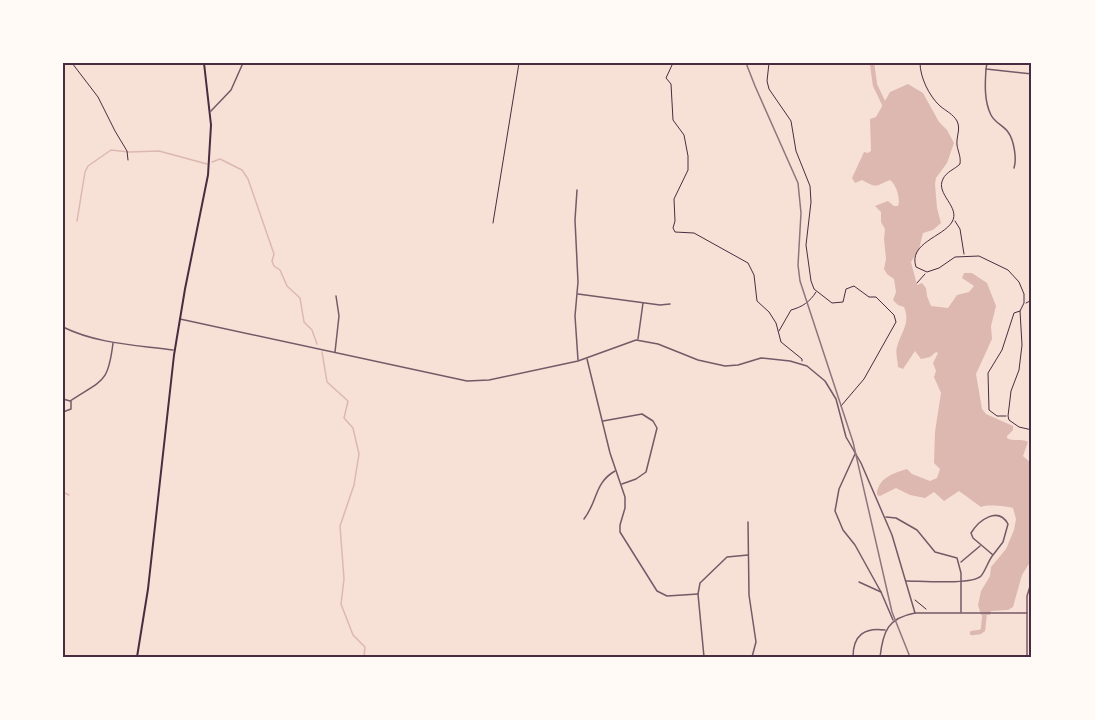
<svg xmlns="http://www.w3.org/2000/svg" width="1095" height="720" viewBox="0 0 1095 720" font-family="Signika,sans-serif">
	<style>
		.water { fill: #dcb8b0 }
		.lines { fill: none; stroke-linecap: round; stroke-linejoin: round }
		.stream { stroke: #dcb8b0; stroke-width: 1.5 }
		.river { stroke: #dcb8b0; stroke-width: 4.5 }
		.path { stroke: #4a2c40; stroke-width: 1 }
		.minor { stroke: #755966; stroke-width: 1.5 }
		.tertiary { stroke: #755966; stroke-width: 1.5 }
		.secondary { stroke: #4a2c40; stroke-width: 2 }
		.rail { stroke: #8f747c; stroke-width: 1.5 }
		.neatline { fill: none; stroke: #4a2c40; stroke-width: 2 }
	</style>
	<rect width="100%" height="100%" fill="#f7e1d7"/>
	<!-- water -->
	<path class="water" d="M908,84L923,93L939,122L947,130L954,143L947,163L936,178L935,184L937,208L941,223L933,230L923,233L919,249L911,262L917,285L922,283L926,288L927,296L931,306L948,308L957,295L969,292L974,286L962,278L964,273H972L987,283L996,306L991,326L992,339L976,374L982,409L986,414L1013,426V430L1007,436V438C1013,442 1021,438 1028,442L1023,456L1032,464V559L1022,575L1013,607L1008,610L991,611L990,615H981L978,605L981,591L990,576L991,567L1006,549L1014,530L1016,519L1013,508C1006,506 987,504 981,507L959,491L944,501L934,492L925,498L910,495L896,488L880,496L877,495C877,478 894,473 907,469L912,474L930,481L937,478L940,469L934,463L935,432L941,393L934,377L936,371L933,363L938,353L936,352L930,357L921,359L915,351L903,369L898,367C898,360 895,354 897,347C901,332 911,323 904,307L898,305L893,300L896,292L894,279L887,274L884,269L886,259L884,239L885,229L881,222V212L875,206L888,201L894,206H898C901,199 896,184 890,180C875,186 878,189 862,180L855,183L852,178L864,152L868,153L871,151L870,119L876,117L890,92Z"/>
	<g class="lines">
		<!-- stream -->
		<g class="stream">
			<polyline points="212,162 220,159 242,170 248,179 274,254 272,261 274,266 280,270 287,286 300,298 304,322 312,330 317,344"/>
			<polyline points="77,221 85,172 88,166 111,150 129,152 159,151 207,164"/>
			<polyline points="322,352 327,382 348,401 344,418 353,428 359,454 354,485 340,526 344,579 341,604 353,635 365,647 364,657"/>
			<polyline points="63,492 69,495"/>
		</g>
		<!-- river -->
		<g class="river">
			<polyline points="872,63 875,85 885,106"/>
			<polyline points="972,633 980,632 983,630 985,610"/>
		</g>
		<!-- path -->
		<g class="path">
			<polyline points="72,63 98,97 115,131 127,151 128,160"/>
			<polyline points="673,63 666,78 671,84 673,120 684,135 688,156 688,170 674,199 675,221 673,228 675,232 694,233 748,263 754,275 757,301 769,312 776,323 781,342 802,359 802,361"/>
			<polyline points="769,63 767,81 769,89 791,121 796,151 810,186 811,202 806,245 811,281 814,289 832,303 843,302 846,289 854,286 869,297 876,297 894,315 896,322 864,379 841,406"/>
			<path d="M920,63C920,77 929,96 940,106C946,111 953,114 957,121C961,129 956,137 957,145C958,152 961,156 960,164C955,169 946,172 943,179C935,194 961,207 952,222C943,237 908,243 916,267L927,272L939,268L955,257L979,256L1008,270L1019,282L1024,294V303L1020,311L1022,345L1019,370L1011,391L1008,416L1009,420L1019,427L1032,430"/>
			<polyline points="955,221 960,229 964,254"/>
			<polyline points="493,223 519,63"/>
			<polyline points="917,283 925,274"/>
			<polyline points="1026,303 1032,300"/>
			<path d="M779,331L791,310C802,307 810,302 816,292"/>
			<polyline points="1006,416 997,416 989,410 988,373 1002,350 1014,313 1020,311"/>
			<polyline points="915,600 926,609"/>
		</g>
		<!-- minor -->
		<g class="minor">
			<polyline points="987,63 986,69 1032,74"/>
			<path d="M986,69C985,84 984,101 991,115C995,123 1003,125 1008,132C1014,140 1017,159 1014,168"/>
			<polyline points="211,111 231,90 243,63"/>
			<polyline points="577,190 575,220 578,282 575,316 578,360"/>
			<polyline points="578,294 660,305 670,304"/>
			<polyline points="180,319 467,381 489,380 578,361 636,340 658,344 698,360 725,366 738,365 761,358 790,361 807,366 825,381 836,399 846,437 861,463 892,535 915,613"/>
			<path d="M63,327C97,344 137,345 173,350"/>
			<polyline points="638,339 643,303"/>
			<polyline points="335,352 339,316 336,296"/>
			<polyline points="587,359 610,453 625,497 625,508 620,525 620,532 657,591 667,596 698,594"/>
			<path d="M63,399L70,401C103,379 108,384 113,343"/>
			<polyline points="63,412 71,409 71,401"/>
			<polyline points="603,421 642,414 653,421 657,428 646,472 636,479 622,484"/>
			<polyline points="855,454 839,489 835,511 843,530 855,545 881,592"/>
			<polyline points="886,517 896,518 917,530 935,552 957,558 961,573 961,612"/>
			<path d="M584,519C598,501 594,483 615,471"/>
			<polyline points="748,522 749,595 756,642 752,657"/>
			<polyline points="961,562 980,546"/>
			<path d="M906,581C921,581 972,585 981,576C986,570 988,561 993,555L973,538L971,533C979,520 998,506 1008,524L1003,542L993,555"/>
			<polyline points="859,582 881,592 893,620"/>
			<polyline points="704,657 698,594 700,583 727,557 748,555"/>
			<path d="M853,657C853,635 865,627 885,630"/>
			<path d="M880,657C883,631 888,618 915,613H1027"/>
		</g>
		<!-- tertiary -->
		<polyline class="tertiary" points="1027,657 1027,596 1032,580"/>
		<!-- secondary -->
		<polyline class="secondary" points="137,657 148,589 174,355 185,289 208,175 211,125 204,63"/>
		<!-- rail -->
		<polyline class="rail" points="746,63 755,86 798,183 801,213 798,265 800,281 853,442 892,612 910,657"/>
	</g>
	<!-- border -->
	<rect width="1095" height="720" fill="none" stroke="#fffaf5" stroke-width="129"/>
	<rect x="64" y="64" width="966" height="592" class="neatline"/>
</svg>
